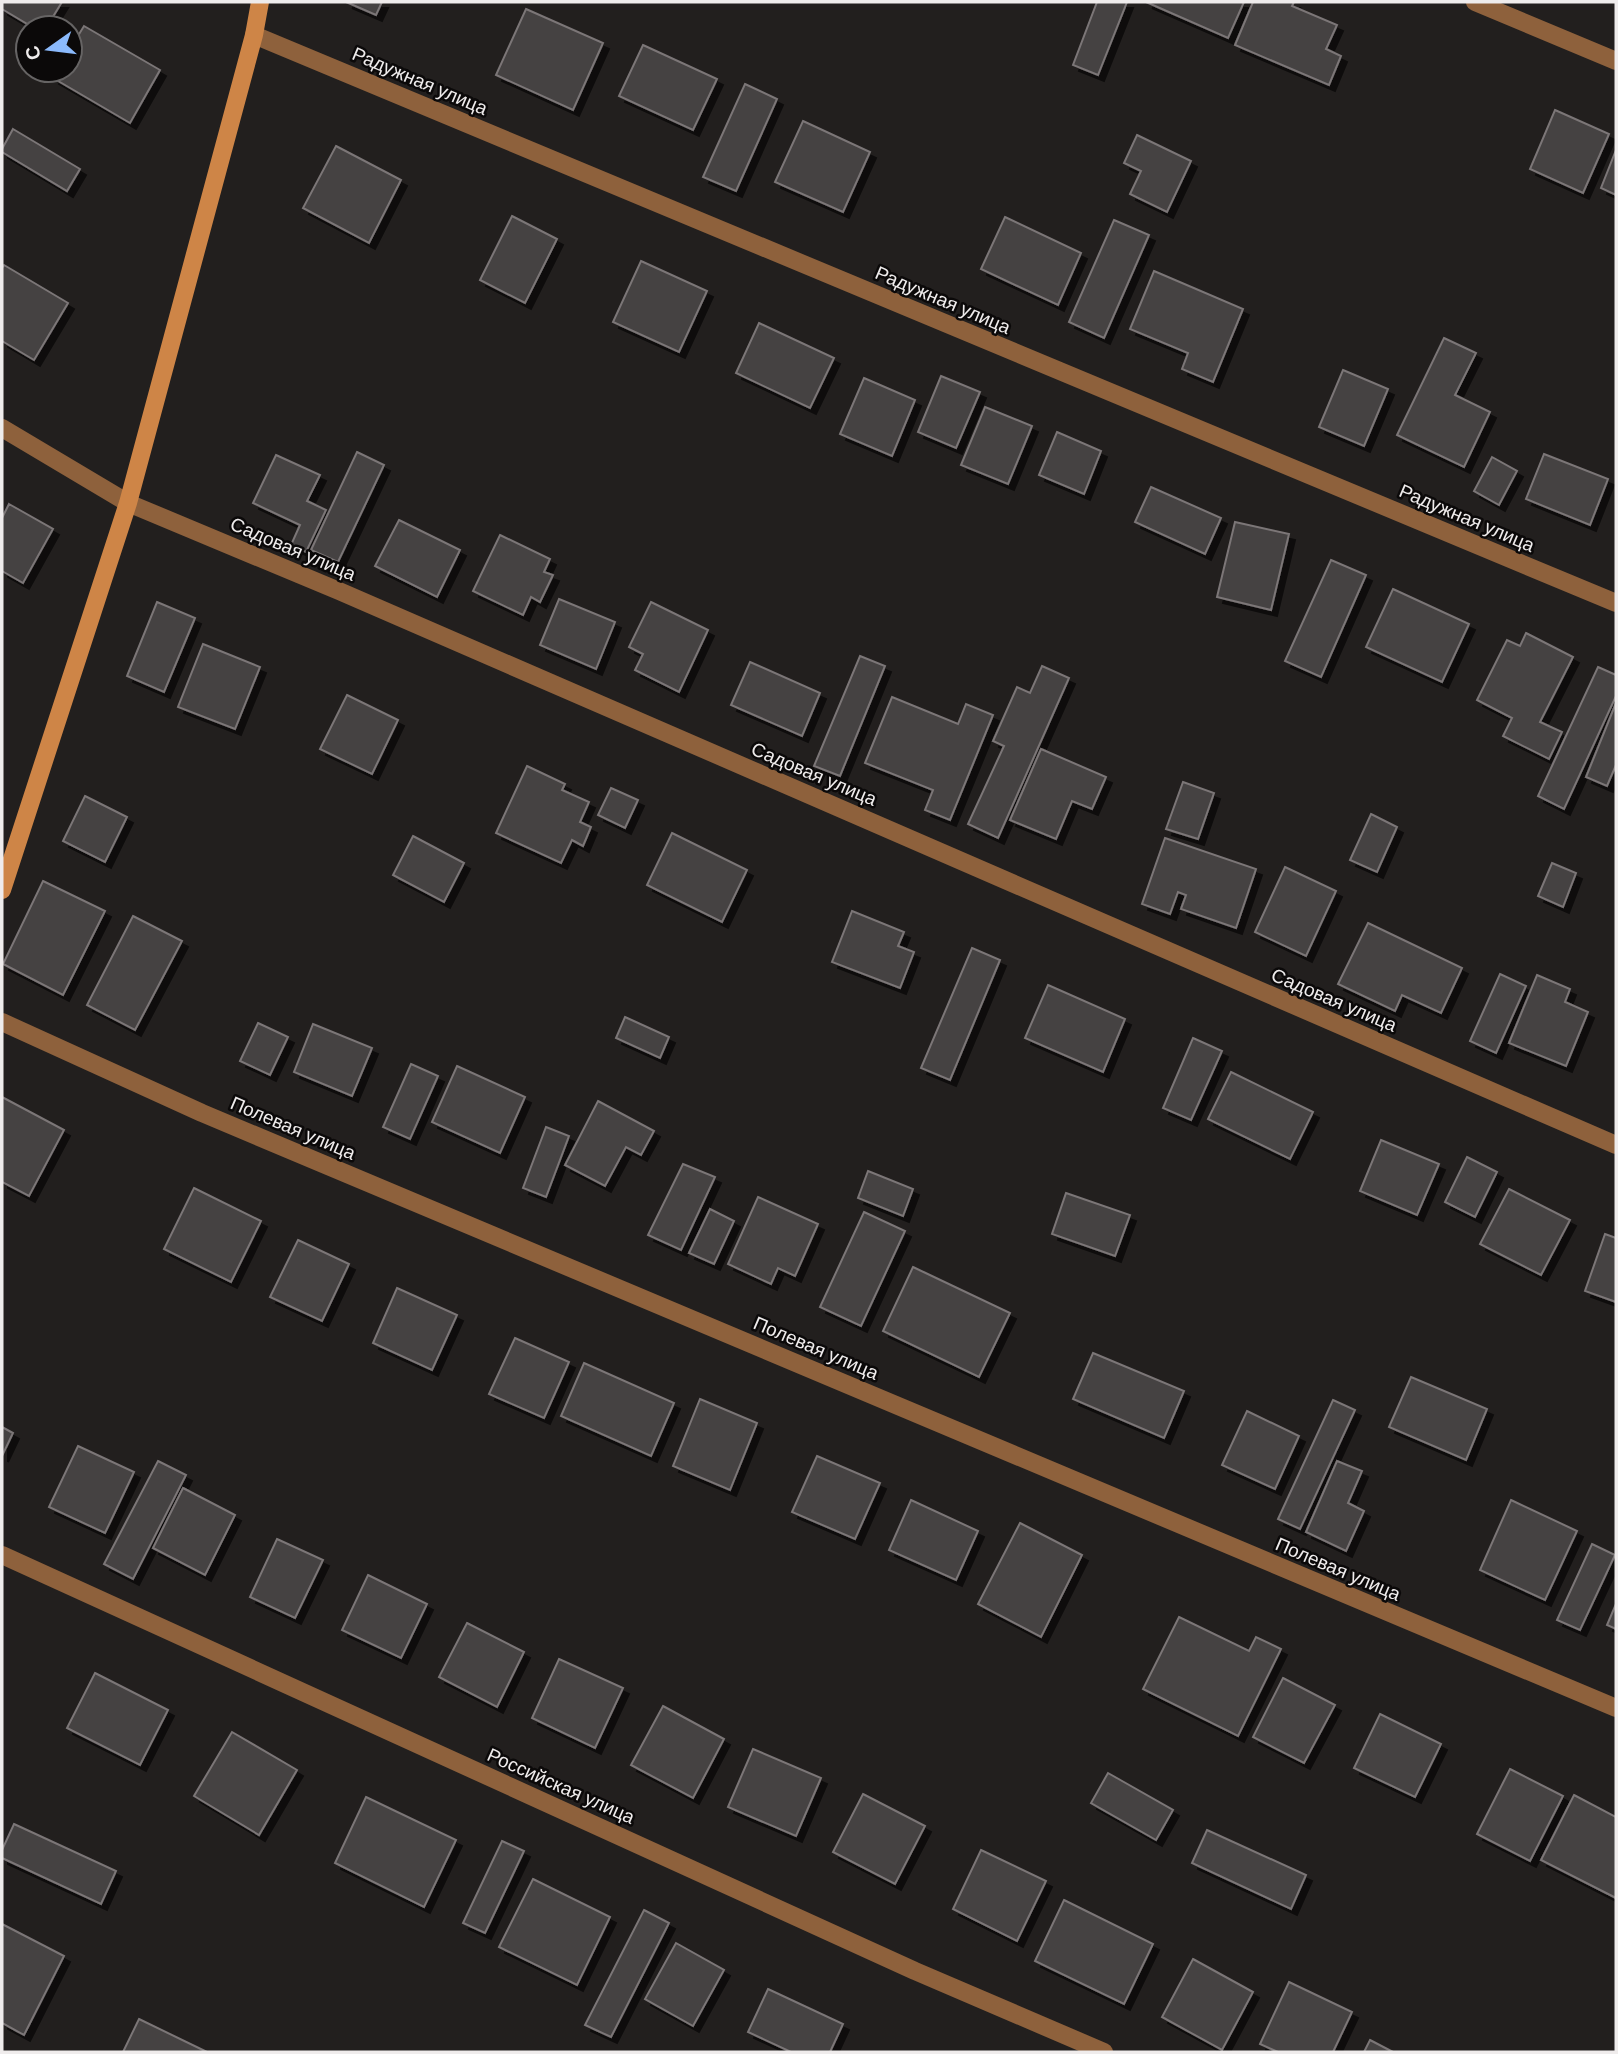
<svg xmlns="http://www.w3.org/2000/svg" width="1618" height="2054" viewBox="0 0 1618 2054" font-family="'DM Sans',sans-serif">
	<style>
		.building { fill: #454242; stroke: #7b7677; stroke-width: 2; filter: url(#shadow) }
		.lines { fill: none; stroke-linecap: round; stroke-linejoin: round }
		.street { stroke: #8e613c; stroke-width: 18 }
		.secondary { stroke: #ce8547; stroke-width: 18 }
		.labels { text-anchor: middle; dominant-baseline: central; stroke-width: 5; stroke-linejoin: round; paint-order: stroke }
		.street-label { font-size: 19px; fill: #efecec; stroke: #0b0909 }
	</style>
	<defs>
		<filter id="shadow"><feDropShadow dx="6" dy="6" stdDeviation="0" flood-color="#0009"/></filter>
	</defs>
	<rect width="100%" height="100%" fill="#221f1e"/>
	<!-- building -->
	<g class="building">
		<polygon points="2,2 62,2 46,28 34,28 2,9"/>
		<polygon points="346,2 382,2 376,15"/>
		<polygon points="1097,2 1127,2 1098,75 1073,65"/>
		<polygon points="1146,2 1244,2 1228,38"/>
		<polygon points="1253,2 1294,2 1292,6 1337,25 1326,49 1341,56 1329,85 1235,45"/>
		<polygon points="526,9 603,43 573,110 496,75"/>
		<polygon points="84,26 160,70 130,123 53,78 58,70 70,70 70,49"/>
		<polygon points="643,45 717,79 693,130 619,96"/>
		<polygon points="745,84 777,99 736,191 703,177"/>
		<polygon points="1555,110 1609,134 1583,193 1530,169"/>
		<polygon points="803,121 870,152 843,212 775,182"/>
		<polygon points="13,129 80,169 67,191 2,152 2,149"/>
		<polygon points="1137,135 1191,161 1167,212 1130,194 1141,171 1124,163"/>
		<polygon points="336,146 401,180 369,243 303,208"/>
		<polygon points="1616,150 1616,195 1601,188"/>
		<polygon points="512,216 557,239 525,303 480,280"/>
		<polygon points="1005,217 1081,253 1058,305 981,269"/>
		<polygon points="1114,220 1149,235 1104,338 1069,322"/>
		<polygon points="641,261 707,291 679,352 613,322"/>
		<polygon points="4,265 68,303 34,360 2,341 2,268"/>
		<polygon points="1154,271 1243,309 1213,382 1182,369 1188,353 1130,329"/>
		<polygon points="759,323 834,358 810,408 736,373"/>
		<polygon points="1444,338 1476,353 1455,395 1490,412 1464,467 1397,435"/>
		<polygon points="1343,370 1388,389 1364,446 1319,427"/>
		<polygon points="941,376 980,392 956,448 918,432"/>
		<polygon points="864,378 915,400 892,456 840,434"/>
		<polygon points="985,407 1032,426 1008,484 961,465"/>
		<polygon points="1057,432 1101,451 1084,494 1039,475"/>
		<polygon points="357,452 384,465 338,562 311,550"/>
		<polygon points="1544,454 1608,479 1590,525 1526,499"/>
		<polygon points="276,455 320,475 307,501 326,510 306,552 291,545 300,525 253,503"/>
		<polygon points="1492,457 1517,471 1499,505 1474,491"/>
		<polygon points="1151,487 1221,518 1205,554 1135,522"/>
		<polygon points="9,504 53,529 23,583 2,571 2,518"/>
		<polygon points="399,520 460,550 437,597 375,566"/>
		<polygon points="1235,522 1289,534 1271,610 1217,597"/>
		<polygon points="500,535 550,559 544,572 553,575 540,602 531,597 523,615 473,591"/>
		<polygon points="1331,560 1366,575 1321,677 1285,661"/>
		<polygon points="1393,589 1469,624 1442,682 1366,647"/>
		<polygon points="559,599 615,622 596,669 540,645"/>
		<polygon points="157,602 195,618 164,692 127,676"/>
		<polygon points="651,602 708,630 679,692 635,670 643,654 629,647"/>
		<polygon points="1526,633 1573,657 1540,722 1562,732 1549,759 1503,736 1512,718 1477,700 1507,640 1520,646"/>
		<polygon points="203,644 260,667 235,729 178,707"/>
		<polygon points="860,656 885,666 840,776 814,766"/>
		<polygon points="750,662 820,693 802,736 731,705"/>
		<polygon points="1042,666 1069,678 998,838 968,824 1004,746 993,741 1017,687 1030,693"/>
		<polygon points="1598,667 1616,675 1616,696 1564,809 1538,796"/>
		<polygon points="347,695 398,720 372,774 320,749"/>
		<polygon points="892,697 958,724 966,704 993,715 950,820 925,810 933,790 865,763"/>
		<polygon points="1616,703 1616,765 1607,786 1586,777"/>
		<polygon points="1041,749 1106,777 1092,809 1072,801 1056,839 1010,820"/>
		<polygon points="527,766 565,784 562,790 589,802 580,822 591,827 583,846 572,840 561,863 496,833"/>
		<polygon points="1183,782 1214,793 1198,839 1166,829"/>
		<polygon points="611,788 638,800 625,828 598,815"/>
		<polygon points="85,796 127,817 105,862 63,841"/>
		<polygon points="1371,814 1397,827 1377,872 1350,860"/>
		<polygon points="672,833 747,870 722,922 647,885"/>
		<polygon points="413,836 464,863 444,902 393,875"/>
		<polygon points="1165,838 1256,869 1236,928 1181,909 1186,895 1178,892 1170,914 1142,904"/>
		<polygon points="1552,863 1576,873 1563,907 1538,896"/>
		<polygon points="1285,867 1336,891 1306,956 1255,932"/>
		<polygon points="43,881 105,911 63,995 3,964"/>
		<polygon points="852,911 904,932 898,946 914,952 900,988 832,962"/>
		<polygon points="133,916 182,941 135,1030 87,1005"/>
		<polygon points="1368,923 1462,968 1441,1013 1402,995 1395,1011 1338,984"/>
		<polygon points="972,948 1000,960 950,1080 921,1068"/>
		<polygon points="1500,974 1526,986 1496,1053 1470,1041"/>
		<polygon points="1537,975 1570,989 1565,1002 1588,1012 1566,1066 1509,1043"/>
		<polygon points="1048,985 1125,1019 1103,1072 1025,1038"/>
		<polygon points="625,1017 669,1037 660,1058 616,1038"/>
		<polygon points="258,1023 288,1037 270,1075 240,1061"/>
		<polygon points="313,1024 372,1048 352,1096 294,1072"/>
		<polygon points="1193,1038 1222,1051 1191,1120 1163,1108"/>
		<polygon points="411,1064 438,1076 410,1139 383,1127"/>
		<polygon points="457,1066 525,1097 500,1153 432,1122"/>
		<polygon points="1231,1072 1313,1112 1290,1159 1208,1119"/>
		<polygon points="2,1097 64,1130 29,1196 2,1182"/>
		<polygon points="598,1101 654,1131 641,1155 626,1147 605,1186 565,1165"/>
		<polygon points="546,1127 569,1136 546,1197 523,1188"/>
		<polygon points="1381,1140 1439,1164 1417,1215 1360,1191"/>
		<polygon points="1467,1157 1497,1172 1475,1217 1445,1202"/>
		<polygon points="683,1164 715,1177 681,1250 648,1235"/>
		<polygon points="868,1171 913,1189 903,1216 858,1198"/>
		<polygon points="194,1188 261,1221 231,1282 164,1249"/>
		<polygon points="1509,1189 1570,1220 1541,1275 1480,1244"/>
		<polygon points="1066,1193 1130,1215 1115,1256 1052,1234"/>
		<polygon points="758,1197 818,1224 795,1276 778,1268 771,1284 728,1264"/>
		<polygon points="710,1209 734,1221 714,1264 689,1253"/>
		<polygon points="864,1212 905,1231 861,1326 820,1307"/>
		<polygon points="1605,1234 1616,1238 1616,1302 1585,1291"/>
		<polygon points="298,1240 349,1264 322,1321 270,1297"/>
		<polygon points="913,1267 1010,1313 979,1377 883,1331"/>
		<polygon points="397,1288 457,1315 432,1370 373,1343"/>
		<polygon points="515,1338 569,1362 544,1418 489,1394"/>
		<polygon points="1093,1353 1184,1391 1164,1438 1073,1399"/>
		<polygon points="584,1363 674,1403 651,1456 561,1416"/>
		<polygon points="1411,1377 1487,1409 1466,1460 1389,1427"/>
		<polygon points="700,1399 757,1423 730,1490 673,1466"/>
		<polygon points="1333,1400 1355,1410 1300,1529 1278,1519"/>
		<polygon points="1247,1411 1299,1436 1275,1489 1222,1465"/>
		<polygon points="2,1427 13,1433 2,1456"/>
		<polygon points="78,1446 134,1472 105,1533 49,1507"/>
		<polygon points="817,1456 880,1483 855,1539 792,1512"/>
		<polygon points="158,1461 186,1475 133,1579 104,1564"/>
		<polygon points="1337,1461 1362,1471 1348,1503 1364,1511 1346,1551 1306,1532"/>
		<polygon points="183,1488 235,1515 205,1575 153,1548"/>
		<polygon points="911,1500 978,1531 956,1580 889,1550"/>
		<polygon points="1511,1500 1577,1531 1545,1600 1480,1570"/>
		<polygon points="1020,1523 1082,1555 1041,1637 978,1604"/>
		<polygon points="277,1539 323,1560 295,1618 250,1597"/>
		<polygon points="1592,1544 1615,1555 1580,1630 1557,1620"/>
		<polygon points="368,1575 427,1604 401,1658 342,1630"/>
		<polygon points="1616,1604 1616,1629 1607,1625"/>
		<polygon points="1179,1617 1249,1651 1256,1637 1281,1649 1238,1736 1143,1689"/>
		<polygon points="467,1623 524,1652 497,1707 439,1677"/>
		<polygon points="559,1659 623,1688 595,1748 532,1718"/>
		<polygon points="95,1673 168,1710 140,1765 67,1728"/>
		<polygon points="1283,1678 1335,1705 1304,1763 1253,1737"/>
		<polygon points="663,1706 724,1739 693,1798 631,1765"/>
		<polygon points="1380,1714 1441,1744 1415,1797 1354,1768"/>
		<polygon points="232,1732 297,1770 259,1835 194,1796"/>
		<polygon points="753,1749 821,1778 796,1836 728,1807"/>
		<polygon points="1510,1769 1563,1796 1530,1861 1477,1834"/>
		<polygon points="1108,1773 1173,1810 1156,1840 1091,1803"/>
		<polygon points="863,1794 925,1826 895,1884 833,1852"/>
		<polygon points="1574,1795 1616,1817 1616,1898 1541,1860"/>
		<polygon points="366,1797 456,1840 424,1907 335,1863"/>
		<polygon points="14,1824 116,1871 101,1904 2,1858 2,1850"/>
		<polygon points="1207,1830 1306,1875 1291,1909 1192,1863"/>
		<polygon points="502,1841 524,1851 485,1933 463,1923"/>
		<polygon points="981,1850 1046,1881 1017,1941 953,1909"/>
		<polygon points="533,1879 610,1917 577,1985 499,1947"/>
		<polygon points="1064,1900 1153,1944 1124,2004 1035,1961"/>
		<polygon points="644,1910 669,1923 611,2037 585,2025"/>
		<polygon points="2,1924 64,1956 24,2035 2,2023"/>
		<polygon points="676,1943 724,1970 693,2026 645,1999"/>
		<polygon points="1193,1959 1253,1992 1222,2050 1162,2017"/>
		<polygon points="1289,1982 1352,2012 1333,2052 1278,2052 1260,2044"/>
		<polygon points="768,1989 843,2024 830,2052 791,2052 748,2032"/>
		<polygon points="139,2019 207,2052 123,2052"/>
		<polygon points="1370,2040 1393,2052 1364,2052"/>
	</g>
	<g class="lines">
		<!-- street -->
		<g class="street">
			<polyline points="1475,2 1616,61"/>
			<polyline points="254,35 1616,603"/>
			<polyline points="2,428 128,503 339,591 1616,1145"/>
			<polyline points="2,1022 202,1113 1616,1708"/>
			<polyline points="2,1555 915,1971 1104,2052"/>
		</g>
		<!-- secondary -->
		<polyline class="secondary" points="2,890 128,503 254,35 260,2"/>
	</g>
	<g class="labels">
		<!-- street labels -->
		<g class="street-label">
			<text transform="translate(420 81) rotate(23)">Радужная улица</text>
			<text transform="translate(943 300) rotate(23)">Радужная улица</text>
			<text transform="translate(1467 518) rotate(23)">Радужная улица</text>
			<text transform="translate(293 549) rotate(23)">Садовая улица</text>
			<text transform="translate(814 774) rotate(23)">Садовая улица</text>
			<text transform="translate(1334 1000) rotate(23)">Садовая улица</text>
			<text transform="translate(293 1128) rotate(23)">Полевая улица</text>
			<text transform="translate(816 1348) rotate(23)">Полевая улица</text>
			<text transform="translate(1338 1569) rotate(23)">Полевая улица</text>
			<text transform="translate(561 1786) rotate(24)">Российская улица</text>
		</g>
	</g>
	<!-- border -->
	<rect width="1618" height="2054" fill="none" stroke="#efecec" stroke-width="7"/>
	<!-- north arrow -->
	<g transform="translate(49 49) rotate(256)"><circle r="33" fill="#0b0909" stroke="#666464" stroke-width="2"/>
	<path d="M0-5L12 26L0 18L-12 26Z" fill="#8bbafc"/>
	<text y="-10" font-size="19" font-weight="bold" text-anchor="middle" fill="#efecec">С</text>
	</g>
</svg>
